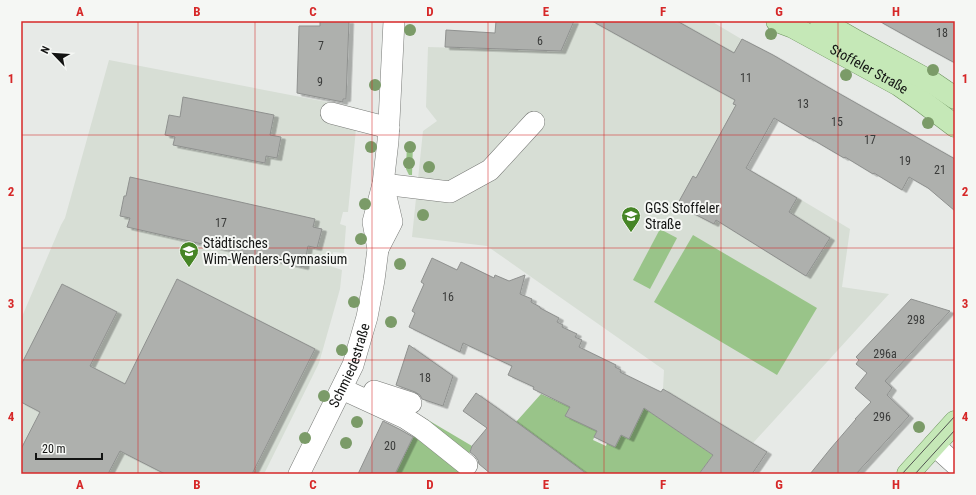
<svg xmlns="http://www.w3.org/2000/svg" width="976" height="495" viewBox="0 0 976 495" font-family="'Roboto Condensed',sans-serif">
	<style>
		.built { fill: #d7ded5 }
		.green { fill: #99c489 }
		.building { fill: #aeb0ad; stroke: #8f918f; filter: url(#shadow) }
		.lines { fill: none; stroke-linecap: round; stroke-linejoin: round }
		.minor-casing { stroke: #787a77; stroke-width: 22 }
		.major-casing { stroke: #6d935e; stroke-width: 23 }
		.minor { stroke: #fff; stroke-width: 21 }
		.major { stroke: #c5e8b7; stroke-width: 22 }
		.tram { stroke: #525452; stroke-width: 1 }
		.tree { fill: #7b9b68 }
		.grid { fill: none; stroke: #d62828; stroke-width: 1; stroke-opacity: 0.55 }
		.labels { text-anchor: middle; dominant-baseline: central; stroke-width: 4; stroke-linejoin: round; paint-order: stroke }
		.number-label { font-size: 12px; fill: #3a3b3a }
		.street-label { font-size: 14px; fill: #131413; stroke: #f5f7f4 }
		.poi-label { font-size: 14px; fill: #131413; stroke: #f5f7f4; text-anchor: start }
		.neatline { fill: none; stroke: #d62828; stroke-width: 1.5 }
		.grid-label { font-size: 13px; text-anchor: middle; font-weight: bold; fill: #d62828 }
	</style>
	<defs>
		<filter id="shadow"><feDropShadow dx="4.5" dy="2.5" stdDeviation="0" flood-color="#0004"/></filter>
	</defs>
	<rect width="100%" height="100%" fill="#e7eae7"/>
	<!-- built -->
	<g class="built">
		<polygon points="574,21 711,21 748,43 738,181 763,177 850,229 842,287 889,294 753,443 663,389 664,370 487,246 412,237 423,131 437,121 426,107 428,47 561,51"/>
		<polygon points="109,60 358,108 348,212 343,212 340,224 346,226 344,253 333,252 330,266 342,270 340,289 319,363 264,474 21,474 21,319 61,225 65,218"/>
	</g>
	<!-- green -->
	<g class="green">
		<polygon points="407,143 413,143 412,175 409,175 406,169"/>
		<polygon points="660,229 677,238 650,289 633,280"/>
		<polygon points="693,235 817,308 777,375 654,302"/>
		<polygon points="644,388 650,412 713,455 699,474 587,474 516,422 541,394 570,407 566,416 597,431 593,440 606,446 607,443 615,447"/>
		<polygon points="423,417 472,446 462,474 395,474"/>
	</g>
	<!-- building -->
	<g class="building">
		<polygon points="320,21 349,21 346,99 343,99 343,102 297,93 299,26 320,26"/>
		<polygon points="496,21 574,21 561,51 445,47 446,30 495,33"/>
		<polygon points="592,21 677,21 734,53 742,39 773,55 833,90 955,159 955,211 928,188 909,177 902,190 874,173 873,174 845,157 844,158 810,138 810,139 774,118 746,168 797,198 789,212 830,238 806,276 716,220 714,224 677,205 693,176 696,178 736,105 733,104 735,100"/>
		<polygon points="879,21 955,21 955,63 922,45"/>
		<polygon points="183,97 274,115 270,135 281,137 277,158 266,156 265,163 173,145 175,137 165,135 169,115 180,117"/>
		<polygon points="130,177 315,219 313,227 322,229 317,248 308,246 304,267 127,227 130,218 120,216 124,196 126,196"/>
		<polygon points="432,258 457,270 461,262 494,278 495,275 509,281 525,275 520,294 532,299 531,302 540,307 540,308 559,318 557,322 563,325 562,327 577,334 575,337 582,340 579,347 616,365 615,367 621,370 620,372 661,392 663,389 767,452 752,474 699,474 713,455 644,408 629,439 621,435 615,447 594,437 597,431 565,416 570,407 533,389 534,387 508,375 512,366 463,343 460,352 409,327 415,313 412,311 424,284 421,282"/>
		<polygon points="177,279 315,349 252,474 165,474 120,451 108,474 21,474 21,449 40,412 21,402 21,365 62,284 117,312 90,366 125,384"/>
		<polygon points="911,299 950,311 885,381 892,388 887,395 909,416 856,474 810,474 831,448 856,419 855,419 871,402 855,388 867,373 856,364 859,360 856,357"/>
		<polygon points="409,345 453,376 443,406 422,399 420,395 415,392 396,385"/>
		<polygon points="476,393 500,410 587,474 491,474 479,464 478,460 475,456 470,452 472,446 487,428 463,411"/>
		<polygon points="383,421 399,429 413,437 395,474 358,474"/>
	</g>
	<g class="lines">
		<!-- minor casing -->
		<g class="minor-casing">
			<g id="minor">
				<polyline points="331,113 389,128"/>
				<polyline points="383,184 450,192 490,170 534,122"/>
				<polyline points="378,249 392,222 384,188"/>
				<polyline points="342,389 405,418 422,429 467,465"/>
				<polyline points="374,391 411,403"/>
				<polyline points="934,445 955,464"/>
				<path id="s1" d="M299,474L353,365L367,317L374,280L378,249L373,222L383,184L388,141L394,21"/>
			</g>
		</g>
		<!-- major casing -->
		<g class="major-casing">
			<g id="major">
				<path id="s2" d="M777,21L793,27L899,85L922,101L955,126"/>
				<polyline points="821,21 856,41 933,83 955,98"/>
				<polyline points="908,474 955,422"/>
			</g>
		</g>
		<!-- minor -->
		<use href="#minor" class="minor"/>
		<!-- major -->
		<use href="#major" class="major"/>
		<!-- tram -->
		<g class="tram">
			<polyline points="902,474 955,416"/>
			<polyline points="915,474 955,430"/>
		</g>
	</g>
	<!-- trees -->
	<g class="tree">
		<circle cx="410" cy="30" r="6"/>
		<circle cx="771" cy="34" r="6"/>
		<circle cx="933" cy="70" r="6"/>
		<circle cx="846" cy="75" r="6"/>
		<circle cx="375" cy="85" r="6"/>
		<circle cx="928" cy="123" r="6"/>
		<circle cx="371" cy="147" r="6"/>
		<circle cx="410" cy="147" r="6"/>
		<circle cx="409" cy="163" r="6"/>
		<circle cx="429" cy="167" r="6"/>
		<circle cx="365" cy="204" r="6"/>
		<circle cx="423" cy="215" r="6"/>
		<circle cx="361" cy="239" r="6"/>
		<circle cx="400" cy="264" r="6"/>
		<circle cx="354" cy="302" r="6"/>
		<circle cx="391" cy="322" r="6"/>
		<circle cx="342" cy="350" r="6"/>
		<circle cx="324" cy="396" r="6"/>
		<circle cx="357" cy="422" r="6"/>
		<circle cx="919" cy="427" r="6"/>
		<circle cx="305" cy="438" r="6"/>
		<circle cx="346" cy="443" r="6"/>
	</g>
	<!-- grid -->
	<path class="grid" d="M138,21V474M255,21V474M372,21V474M488,21V474M604,21V474M721,21V474M838,21V474M21,135H955M21,248H955M21,360H955"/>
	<!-- icons -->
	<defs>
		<g id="school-pin" transform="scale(1)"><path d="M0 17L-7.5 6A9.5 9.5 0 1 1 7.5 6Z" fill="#468526" stroke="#f5f7f4"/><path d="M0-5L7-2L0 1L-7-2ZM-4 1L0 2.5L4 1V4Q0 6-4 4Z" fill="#fff"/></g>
	</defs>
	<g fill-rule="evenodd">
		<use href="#school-pin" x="631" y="216"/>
		<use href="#school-pin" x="189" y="251"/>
	</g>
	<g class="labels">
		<!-- number labels -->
		<g class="number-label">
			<text x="942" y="33">18</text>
			<text x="540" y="41">6</text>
			<text x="321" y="46">7</text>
			<text x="746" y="78">11</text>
			<text x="320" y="82">9</text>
			<text x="803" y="104">13</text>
			<text x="837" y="122">15</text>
			<text x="870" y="140">17</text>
			<text x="905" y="161">19</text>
			<text x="940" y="170">21</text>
			<text x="221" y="223">17</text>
			<text x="448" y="297">16</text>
			<text x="916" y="320">298</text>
			<text x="885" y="354">296a</text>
			<text x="425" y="378">18</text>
			<text x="882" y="417">296</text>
			<text x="390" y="446">20</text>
		</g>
		<!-- street labels -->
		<g class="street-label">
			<text stroke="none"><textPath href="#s2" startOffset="104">Stoffeler Straße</textPath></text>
			<text stroke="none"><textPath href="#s1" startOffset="120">Schmiedestraße</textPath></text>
		</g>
		<!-- poi labels -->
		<g class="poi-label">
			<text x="645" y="208">GGS Stoffeler<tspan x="645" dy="16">Straße</tspan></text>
			<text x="203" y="243">Städtisches<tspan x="203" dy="16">Wim-Wenders-Gymnasium</tspan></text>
		</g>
	</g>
	<!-- border -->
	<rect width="976" height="495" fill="none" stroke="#f5f7f4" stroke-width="44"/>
	<!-- north arrow -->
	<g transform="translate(54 54) rotate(295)" stroke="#f5f7f4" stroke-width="3" paint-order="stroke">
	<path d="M0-3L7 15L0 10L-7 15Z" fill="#131413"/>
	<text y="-6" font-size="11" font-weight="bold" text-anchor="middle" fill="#131413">N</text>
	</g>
	<!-- scale -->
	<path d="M36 453v6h66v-6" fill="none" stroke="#131413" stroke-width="2"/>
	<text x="42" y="453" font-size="12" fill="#131413" stroke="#f5f7f4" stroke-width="3" paint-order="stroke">20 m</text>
	<rect x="22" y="22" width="932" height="451" class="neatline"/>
	<g class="grid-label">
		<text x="80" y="16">A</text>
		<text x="197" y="16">B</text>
		<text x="313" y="16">C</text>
		<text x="430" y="16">D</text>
		<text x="546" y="16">E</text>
		<text x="663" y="16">F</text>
		<text x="779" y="16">G</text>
		<text x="896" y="16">H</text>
		<text x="11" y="83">1</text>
		<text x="965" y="83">1</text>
		<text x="11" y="196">2</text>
		<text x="965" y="196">2</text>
		<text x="11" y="308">3</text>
		<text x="965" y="308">3</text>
		<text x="11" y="421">4</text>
		<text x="965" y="421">4</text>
		<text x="80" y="489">A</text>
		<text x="197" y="489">B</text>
		<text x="313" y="489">C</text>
		<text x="430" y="489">D</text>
		<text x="546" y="489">E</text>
		<text x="663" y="489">F</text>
		<text x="779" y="489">G</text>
		<text x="896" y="489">H</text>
	</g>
</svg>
